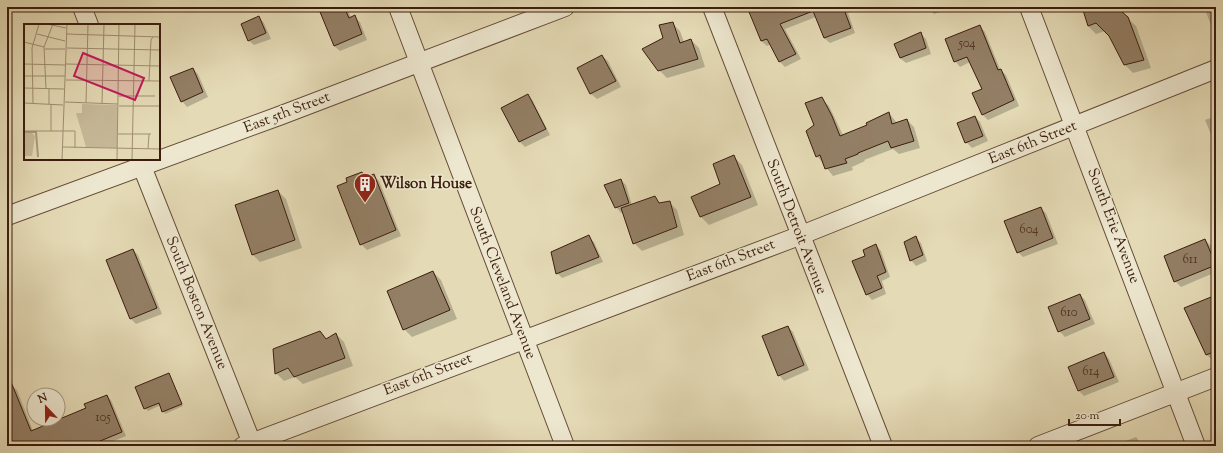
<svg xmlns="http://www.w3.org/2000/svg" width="1223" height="453" viewBox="0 0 1223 453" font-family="'Sorts Mill Goudy',serif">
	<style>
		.shadow { fill: #0003 }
		.building { fill: #937f65; stroke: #3c1d0e }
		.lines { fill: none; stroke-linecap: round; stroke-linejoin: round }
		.minor-casing { stroke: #664c38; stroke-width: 20 }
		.minor { stroke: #ede7cf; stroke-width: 18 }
		.labels { text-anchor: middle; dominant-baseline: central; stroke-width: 3; stroke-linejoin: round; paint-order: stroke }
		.number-label { font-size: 13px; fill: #523624 }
		.street-label { font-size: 15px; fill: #3c1d0e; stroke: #ede7cf }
		.poi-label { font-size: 15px; font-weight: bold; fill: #3c1d0e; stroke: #ede7cf; text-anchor: start }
		.inset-river { fill: none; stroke: #ab9a7c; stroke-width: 2 }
		.inset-road { fill: none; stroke: #a18e72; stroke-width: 1 }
		.view { fill: #c2185b; fill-opacity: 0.15; stroke: #c2185b; stroke-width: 2 }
		.inset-edge { fill: none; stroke: #3c1d0e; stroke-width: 2 }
	</style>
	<rect width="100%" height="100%" fill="#e4dab5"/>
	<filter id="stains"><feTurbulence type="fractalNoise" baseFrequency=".005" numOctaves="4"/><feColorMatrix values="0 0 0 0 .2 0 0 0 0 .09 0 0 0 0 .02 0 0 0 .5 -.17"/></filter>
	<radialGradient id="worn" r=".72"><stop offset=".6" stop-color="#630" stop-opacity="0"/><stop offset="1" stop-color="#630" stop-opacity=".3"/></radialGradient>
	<!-- shadow -->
	<g class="shadow">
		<polygon points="325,7 347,7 351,18 354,17 360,22 367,40 340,51 334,46"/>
		<polygon points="748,7 863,7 848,13 855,33 830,43 824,38 816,17 785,29 801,59 785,67 780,62 771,44 767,46 761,41"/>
		<polygon points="928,7 955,7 934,14"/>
		<polygon points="1083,7 1126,7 1127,8 1123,14 1136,26 1151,68 1133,73 1125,65 1110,36 1105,31 1096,34 1088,26"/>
		<polygon points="1204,7 1216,7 1216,34 1214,33"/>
		<polygon points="259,17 264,23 271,39 254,45 248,40"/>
		<polygon points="672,23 680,31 684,42 691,40 699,48 705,67 667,78 659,70"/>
		<polygon points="980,26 985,32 1000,69 1006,75 1019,106 988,120 982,114 983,89 970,62 960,67 955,61"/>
		<polygon points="921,34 926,39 931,54 906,63 900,58"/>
		<polygon points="7,43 11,52 7,53"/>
		<polygon points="602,56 608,61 621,87 597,99 591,94 578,68"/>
		<polygon points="193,69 198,74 208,97 187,107 182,101"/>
		<polygon points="528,95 533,101 550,135 525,147 520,142 503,108"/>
		<polygon points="821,98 829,106 843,135 868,125 889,113 897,123 907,120 914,127 920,148 899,154 893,149 864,160 865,161 852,167 853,170 833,176 817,156 815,125"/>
		<polygon points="1216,116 1216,138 1213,139 1205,120"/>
		<polygon points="975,117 980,122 988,141 972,148 966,142"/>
		<polygon points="734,157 742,165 758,205 709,225 701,217 693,197 721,185"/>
		<polygon points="362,173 367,178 374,176 379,181 401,236 367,250 361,244 348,182"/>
		<polygon points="621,180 626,185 632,205 654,198 661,204 669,202 677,210 684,235 642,251 634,243 623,212 621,213 616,207"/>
		<polygon points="278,191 286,199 302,248 260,262 252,254"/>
		<polygon points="1040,208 1046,213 1058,244 1023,257 1018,252"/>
		<polygon points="589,237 594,242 603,262 562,278 557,273"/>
		<polygon points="916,238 921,243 927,261 916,266 911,260"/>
		<polygon points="1205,240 1211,246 1216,259 1216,272 1181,287 1175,281"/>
		<polygon points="876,245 881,251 890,277 882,281 886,294 872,300 867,294 866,257"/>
		<polygon points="133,250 138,255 162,314 136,324 131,319 107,260"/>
		<polygon points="433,272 441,280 457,319 412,337 404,329"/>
		<polygon points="1080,295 1085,300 1095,324 1065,337 1059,331"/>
		<polygon points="1216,296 1216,359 1212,360 1207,355 1185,308"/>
		<polygon points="788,327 793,332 809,370 784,381 779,375"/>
		<polygon points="320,332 327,340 336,334 344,342 353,366 303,384 295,377 284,381 276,373"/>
		<polygon points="1104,353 1109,359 1119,382 1084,396 1079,391"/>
		<polygon points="169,375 183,406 165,414 161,405 148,411 145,408"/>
		<polygon points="12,386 17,390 33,431 87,409 107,396 111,400 126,436 102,446 7,446 7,388"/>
		<polygon points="1136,437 1143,446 1113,446"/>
	</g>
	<!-- building -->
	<g class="building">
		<polygon points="318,7 344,7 349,18 355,15 362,34 334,46"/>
		<polygon points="747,7 843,7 851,28 824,38 813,11 780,24 796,54 779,62 767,39 761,41"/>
		<polygon points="1082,7 1116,7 1128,17 1144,60 1124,65 1109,36 1096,23 1088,26"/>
		<polygon points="259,16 266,33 248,41 241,24"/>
		<polygon points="673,22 680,43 691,39 698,59 658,71 642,49 663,38 659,25"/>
		<polygon points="980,25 998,70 1001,69 1014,100 982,115 972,93 982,89 967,57 954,62 945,39"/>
		<polygon points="921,32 926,48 900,58 894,44"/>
		<polygon points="602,55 616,81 590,94 577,68"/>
		<polygon points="193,68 203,92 181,102 170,77"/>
		<polygon points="528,94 546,129 519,142 501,108"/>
		<polygon points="822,97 832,116 840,136 867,125 866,123 889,112 892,124 907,119 914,141 891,148 888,141 858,153 858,154 845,159 847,163 825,169 820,155 816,157 806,131 814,125 805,103"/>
		<polygon points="975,116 983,136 965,143 957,123"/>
		<polygon points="734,155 751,197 700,217 691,197 720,184 713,164"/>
		<polygon points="362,172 365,178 374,174 396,230 360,245 337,186 347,182 346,178"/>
		<polygon points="621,179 629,203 615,208 604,185"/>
		<polygon points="278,190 295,240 252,255 235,205"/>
		<polygon points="655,196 659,203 670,201 677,227 633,244 621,208"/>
		<polygon points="1041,207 1053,238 1017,253 1004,221"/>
		<polygon points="589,235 599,257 556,274 551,252"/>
		<polygon points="916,236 923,255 910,261 904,242"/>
		<polygon points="1205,239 1216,265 1174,282 1164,256"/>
		<polygon points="876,244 886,272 877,276 882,288 866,295 852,261 865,256 863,250"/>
		<polygon points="133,249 157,308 130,319 106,260"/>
		<polygon points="433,271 450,310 403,330 387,291"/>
		<polygon points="1080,294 1090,319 1058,332 1048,307"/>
		<polygon points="1216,295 1216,351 1206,355 1184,308"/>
		<polygon points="788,326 804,365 778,376 762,336"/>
		<polygon points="320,331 326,339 336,333 345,358 294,377 288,368 275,374 273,349"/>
		<polygon points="1104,352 1114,377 1078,391 1068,367"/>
		<polygon points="7,372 31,431 86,408 84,404 107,395 122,432 88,446 7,446"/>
		<polygon points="169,373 182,404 162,412 159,403 144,409 135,387"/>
	</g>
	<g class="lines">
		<!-- minor casing -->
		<g class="minor-casing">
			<g id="minor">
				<polyline points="82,7 89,25"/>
				<polyline points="398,7 565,446"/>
				<polyline points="712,7 883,446"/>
				<polyline points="1029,7 1196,446"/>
				<polyline points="139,159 253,446"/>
				<polyline points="7,216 279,116 565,7"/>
				<polyline points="243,446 799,236 1216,69"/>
				<polyline points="1038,446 1216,377"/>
			</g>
		</g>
		<!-- minor -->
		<use href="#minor" class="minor"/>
	</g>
	<!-- icons -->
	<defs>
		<g id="building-pin" transform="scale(1.15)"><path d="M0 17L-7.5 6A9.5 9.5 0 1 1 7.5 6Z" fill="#8f2418" stroke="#ede7cf"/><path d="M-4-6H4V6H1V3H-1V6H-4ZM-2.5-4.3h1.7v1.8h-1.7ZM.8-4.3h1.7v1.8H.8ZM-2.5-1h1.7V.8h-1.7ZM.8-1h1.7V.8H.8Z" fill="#fff"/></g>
	</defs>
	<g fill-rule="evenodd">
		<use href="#building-pin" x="365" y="184"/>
	</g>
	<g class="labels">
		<!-- number labels -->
		<g class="number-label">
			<text x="967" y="44">504</text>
			<text x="1029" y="230">604</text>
			<text x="1190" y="260">611</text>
			<text x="1069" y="313">610</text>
			<text x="1091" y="372">614</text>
			<text x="103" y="418">105</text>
		</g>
		<!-- street labels -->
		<g class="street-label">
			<text transform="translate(287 113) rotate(-21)">East 5th Street</text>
			<text transform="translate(1033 143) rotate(-22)">East 6th Street</text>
			<text transform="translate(1113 226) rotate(69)">South Erie Avenue</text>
			<text transform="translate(796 227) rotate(69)">South Detroit Avenue</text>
			<text transform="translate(731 261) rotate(-21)">East 6th Street</text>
			<text transform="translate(502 283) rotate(69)">South Cleveland Avenue</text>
			<text transform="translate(196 303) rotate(68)">South Boston Avenue</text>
			<text transform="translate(428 375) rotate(-21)">East 6th Street</text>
		</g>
		<!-- poi labels -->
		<g class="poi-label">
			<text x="380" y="184">Wilson House</text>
		</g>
	</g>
	<!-- overview -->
	<g transform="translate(24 24)">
		<rect width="136" height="136" fill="#e4dab5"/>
		<path d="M58,80L93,81V124L62,123L52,89H58ZM0,108L8,109L11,112L8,132H0Z" fill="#c7ba99"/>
		<path class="inset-river" d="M0,108H12L14,133"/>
		<path class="inset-road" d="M23,0L42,4M13,10L41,17M43,10L136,13M0,18L20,23M43,24L136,26M21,25H41M0,40L41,41M42,40L136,42M0,52H41M42,56L136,57M125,57L127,16L129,13M0,64L40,65M22,65L20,23L29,0M94,72H131M41,78L94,80M0,79L39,81M9,79L8,24L15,0M62,79L64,0M78,79L80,0M25,80V65M95,82H136M0,107H51V124M27,107V80M94,110H127M39,123L136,125M124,125L125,110M38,136L43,0M93,136L95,0M108,136L111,0"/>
		<path class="view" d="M59,29L120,54L111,76L50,52Z"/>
		<rect width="136" height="136" class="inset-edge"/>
	</g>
	<!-- margin -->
	<rect width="1223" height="453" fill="none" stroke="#e4dab5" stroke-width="24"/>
	<rect x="8" y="8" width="1207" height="437" fill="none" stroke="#3c1d0e" stroke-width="2"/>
	<rect x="12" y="12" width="1199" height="429" fill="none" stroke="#3c1d0e"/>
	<!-- north arrow -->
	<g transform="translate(46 407) rotate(338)"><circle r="19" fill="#ede7cf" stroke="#a69682"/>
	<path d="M0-3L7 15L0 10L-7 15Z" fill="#8f2418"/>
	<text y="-6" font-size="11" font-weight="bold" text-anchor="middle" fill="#3c1d0e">N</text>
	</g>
	<!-- scale -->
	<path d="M1069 419v6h51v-6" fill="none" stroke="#3c1d0e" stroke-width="2"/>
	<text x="1075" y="419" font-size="12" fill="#3c1d0e" stroke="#ede7cf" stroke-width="3" paint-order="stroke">20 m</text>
	<rect width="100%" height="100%" filter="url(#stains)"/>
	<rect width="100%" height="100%" fill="url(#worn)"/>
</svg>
